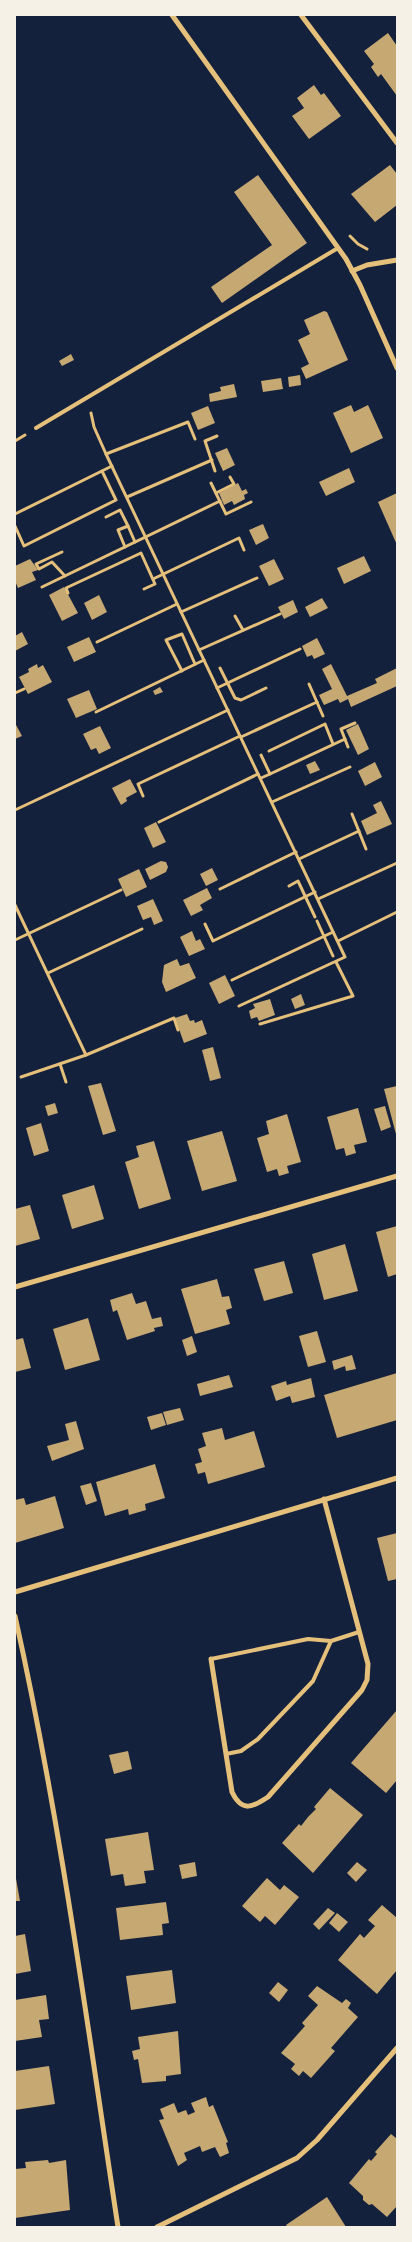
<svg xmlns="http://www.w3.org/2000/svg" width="412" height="2242" viewBox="0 0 412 2242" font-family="Raleway,sans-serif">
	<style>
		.building { fill: #c6a872 }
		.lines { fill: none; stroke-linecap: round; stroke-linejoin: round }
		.path { stroke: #e5c07b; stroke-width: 3 }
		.service { stroke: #e5c07b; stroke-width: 4 }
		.minor { stroke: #e5c07b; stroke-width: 5 }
	</style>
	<rect width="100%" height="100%" fill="#14213d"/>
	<!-- building -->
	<g class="building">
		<polygon points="388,33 397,46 397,96 381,74 378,77 371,67 374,64 364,51"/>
		<polygon points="314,85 321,95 324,93 341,116 309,139 292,116 304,108 297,98"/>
		<polygon points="390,165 397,174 397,205 375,222 351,194"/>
		<polygon points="258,175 307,243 222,303 211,287 272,245 234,192"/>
		<polygon points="324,311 327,312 348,360 306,379 301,368 309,364 298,340 310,334 304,320"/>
		<polygon points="71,354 74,360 62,366 59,361"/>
		<polygon points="300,375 301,385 289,387 288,377"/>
		<polygon points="281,378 283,389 263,392 261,381"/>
		<polygon points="234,384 237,397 210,402 209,394 221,391 220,387"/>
		<polygon points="351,405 354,412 368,405 383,438 351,453 333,413"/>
		<polygon points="208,406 215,423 198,430 191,413"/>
		<polygon points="227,448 235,465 223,471 215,453"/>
		<polygon points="349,468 355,482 326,496 319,482"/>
		<polygon points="238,483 242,491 246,489 248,493 244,495 245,499 234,505 232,501 224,505 219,493"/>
		<polygon points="397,493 397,545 378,502"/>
		<polygon points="263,524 269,538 256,545 249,530"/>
		<polygon points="364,556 371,571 344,584 337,568"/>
		<polygon points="30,559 38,570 32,572 36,580 18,588 15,581 15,566"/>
		<polygon points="274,559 284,579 269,586 259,566"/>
		<polygon points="64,587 78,613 62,621 49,595"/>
		<polygon points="99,595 107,612 92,620 84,603"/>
		<polygon points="322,598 328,608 310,617 305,607"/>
		<polygon points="293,600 298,612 284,619 278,607"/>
		<polygon points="22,632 28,644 15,651 15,636"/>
		<polygon points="89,637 96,652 74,662 67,647"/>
		<polygon points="317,638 325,654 314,659 312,655 307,657 302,646"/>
		<polygon points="37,664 38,668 43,665 52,682 28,694 19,677 29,672 28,669"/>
		<polygon points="331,664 347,696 377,683 375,679 397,668 397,686 351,707 348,699 340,703 338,699 324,705 319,695 332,689 322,669"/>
		<polygon points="160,687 163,692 155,695 153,691"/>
		<polygon points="89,690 97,709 76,718 67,699"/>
		<polygon points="15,723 22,736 15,739"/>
		<polygon points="358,724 369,749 358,755 346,730"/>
		<polygon points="100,726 111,748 99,754 96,748 91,750 83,734"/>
		<polygon points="315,761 320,770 310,774 306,765"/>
		<polygon points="375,762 382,777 365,786 358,771"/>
		<polygon points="130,779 137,792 126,798 127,801 121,805 112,788"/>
		<polygon points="381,801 392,824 367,835 361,821 377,813 373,805"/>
		<polygon points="156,822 166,842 153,848 144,828"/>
		<polygon points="161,861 166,862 168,867 166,872 150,880 145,869"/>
		<polygon points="212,868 218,880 206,886 200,874"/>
		<polygon points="139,869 147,887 126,897 118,879"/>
		<polygon points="207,888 212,898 200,905 203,910 191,916 183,900"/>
		<polygon points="153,899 163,921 154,925 151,917 143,920 137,906"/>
		<polygon points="192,931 196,941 200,939 205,949 189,956 180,937"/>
		<polygon points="177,959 180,966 189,963 196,978 166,992 162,982 164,965"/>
		<polygon points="225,975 235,996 219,1004 209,983"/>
		<polygon points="301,994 305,1005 295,1009 291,999"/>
		<polygon points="270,999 275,1015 259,1021 257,1017 251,1019 249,1011 255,1008 253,1004"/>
		<polygon points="187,1014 190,1021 194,1020 195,1023 202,1020 207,1034 184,1043 175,1018"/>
		<polygon points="213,1047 221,1078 210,1081 202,1050"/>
		<polygon points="101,1083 116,1131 103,1135 88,1086"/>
		<polygon points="397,1086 397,1134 396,1134 384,1089"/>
		<polygon points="55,1103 58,1113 48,1116 45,1106"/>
		<polygon points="385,1106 391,1127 381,1131 374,1109"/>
		<polygon points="358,1108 367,1142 354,1145 356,1153 346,1156 344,1148 336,1150 327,1117"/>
		<polygon points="287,1114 301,1162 287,1166 289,1173 279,1176 277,1169 267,1172 257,1138 269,1134 266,1121"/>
		<polygon points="41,1123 49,1151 34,1156 26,1128"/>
		<polygon points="222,1131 237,1181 202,1191 187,1141"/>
		<polygon points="154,1141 171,1199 139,1209 125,1162 139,1157 136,1146"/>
		<polygon points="94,1185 104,1219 72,1229 62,1195"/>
		<polygon points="30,1205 40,1239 15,1246 15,1209"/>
		<polygon points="397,1226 397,1274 388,1277 376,1232"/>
		<polygon points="345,1244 358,1291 324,1300 312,1254"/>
		<polygon points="284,1261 293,1293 264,1301 254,1269"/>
		<polygon points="217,1279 222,1297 229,1296 232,1308 226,1310 230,1324 195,1334 181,1289"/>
		<polygon points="132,1293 136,1304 146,1301 152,1319 161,1317 163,1326 154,1328 155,1331 127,1340 117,1310 113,1312 110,1300"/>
		<polygon points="88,1318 100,1360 65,1370 53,1329"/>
		<polygon points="317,1331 326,1362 308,1367 299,1336"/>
		<polygon points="192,1336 197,1352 187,1356 182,1340"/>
		<polygon points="23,1338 31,1368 15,1372 15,1340"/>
		<polygon points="352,1355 356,1369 346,1371 345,1366 334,1370 332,1361"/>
		<polygon points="397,1373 397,1420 337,1438 324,1395"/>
		<polygon points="229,1375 233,1387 200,1396 197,1384"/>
		<polygon points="311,1378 315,1397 292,1403 290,1396 276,1401 271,1386 286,1381 287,1385"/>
		<polygon points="180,1408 184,1420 167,1425 163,1412"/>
		<polygon points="162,1413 166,1425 151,1430 147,1417"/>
		<polygon points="76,1421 84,1449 52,1461 47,1446 69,1440 65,1424"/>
		<polygon points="222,1428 225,1440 254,1431 265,1467 208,1484 205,1472 198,1474 195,1464 202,1462 198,1449 206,1446 202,1433"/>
		<polygon points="155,1464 165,1498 145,1504 146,1510 129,1515 128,1509 105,1516 96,1482"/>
		<polygon points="91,1483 97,1501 86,1505 80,1486"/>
		<polygon points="55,1496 64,1528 15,1543 15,1500 24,1498 26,1505"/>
		<polygon points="397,1533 397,1579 388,1581 377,1538"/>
		<polygon points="397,1710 397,1780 386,1793 351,1763"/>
		<polygon points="128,1751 132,1769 114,1774 109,1755"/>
		<polygon points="330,1788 363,1815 313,1873 282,1843 299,1824 301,1826 308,1817 316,1809 314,1807"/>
		<polygon points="148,1832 154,1870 144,1871 146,1883 125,1886 123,1874 111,1876 105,1839"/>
		<polygon points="195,1862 197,1876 182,1879 179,1865"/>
		<polygon points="357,1862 367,1870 356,1882 347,1873"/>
		<polygon points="15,1873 20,1901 15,1901"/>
		<polygon points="267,1878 280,1890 284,1885 299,1897 275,1925 265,1916 260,1922 242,1906"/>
		<polygon points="166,1902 169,1923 162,1924 163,1935 120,1940 116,1908"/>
		<polygon points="382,1905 397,1918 397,1970 377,1994 338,1960 360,1934 364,1938 375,1926 368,1920"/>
		<polygon points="328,1908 335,1913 319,1930 313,1924"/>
		<polygon points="337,1913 348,1922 339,1932 329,1923"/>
		<polygon points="25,1934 31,1971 15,1974 15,1936"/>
		<polygon points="172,1970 176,2003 131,2010 126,1976"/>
		<polygon points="278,1982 288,1990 279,2002 269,1993"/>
		<polygon points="317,1986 342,2003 346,1999 351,2003 348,2008 358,2017 331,2048 335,2051 311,2078 303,2071 299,2076 291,2069 295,2064 281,2053 305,2026 302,2023 318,2005 308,1996"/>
		<polygon points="46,1995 49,2019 39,2020 42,2037 15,2041 15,2000"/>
		<polygon points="178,2031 181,2074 166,2076 166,2081 142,2083 138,2059 134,2060 132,2051 140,2049 138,2037"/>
		<polygon points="49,2066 55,2104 15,2110 15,2071"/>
		<polygon points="206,2097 209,2107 213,2105 228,2142 226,2143 229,2153 220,2157 215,2147 202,2152 200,2146 184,2153 187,2160 178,2166 159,2120 164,2119 160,2109 174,2103 178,2113 186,2110 188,2115 195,2112 191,2103"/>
		<polygon points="391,2134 396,2138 397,2137 397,2206 387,2217 372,2204 369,2205 363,2200 363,2196 349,2183 369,2159 371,2161 377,2154 375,2152"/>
		<polygon points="48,2160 49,2163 66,2160 70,2210 15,2218 15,2169 26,2168 25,2162"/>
		<polygon points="327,2197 346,2227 287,2227 286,2225"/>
	</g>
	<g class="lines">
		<!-- path -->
		<g class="path">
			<polyline points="350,236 358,244 367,249"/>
			<polyline points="91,413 94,427 106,454 345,957 239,1006"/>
			<polyline points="15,441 25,435"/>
			<polyline points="106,454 188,422 195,439"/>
			<polyline points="215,471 205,441 217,436"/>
			<polyline points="211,483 226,514 251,502"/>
			<polyline points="216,493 234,484 230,477"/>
			<polyline points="127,497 212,460"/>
			<polyline points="15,514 112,466"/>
			<polyline points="106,517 120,510 128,526"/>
			<polyline points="15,526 24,546 116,500 102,471"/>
			<polyline points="125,547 118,530 128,526 135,542"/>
			<polyline points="62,552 36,564 39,569 52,562 65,576"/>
			<polyline points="153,579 239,538 244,550"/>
			<polyline points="42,587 220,501"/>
			<polyline points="68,593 66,588 141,553 155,584 144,589"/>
			<polyline points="181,612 257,578"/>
			<polyline points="235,616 243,630"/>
			<polyline points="97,642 177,604"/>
			<polyline points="199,650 280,614"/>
			<polyline points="220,668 235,698 241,700 266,688"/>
			<polyline points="182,671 166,640 182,634 195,664"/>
			<polyline points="309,684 323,716"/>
			<polyline points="217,688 300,649"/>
			<polyline points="15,693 24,689"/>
			<polyline points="96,712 204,660"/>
			<polyline points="241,737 317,702"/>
			<polyline points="348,747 341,729 355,723"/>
			<polyline points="269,751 325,724 333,744"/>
			<polyline points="261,755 270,774 345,739"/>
			<polyline points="261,778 270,774"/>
			<polyline points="143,796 138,784 240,736"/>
			<polyline points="272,802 350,767"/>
			<polyline points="15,810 228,710"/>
			<polyline points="352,814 366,849"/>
			<polyline points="159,822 258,774"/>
			<polyline points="299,859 359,831"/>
			<polyline points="289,886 298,881 315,917"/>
			<polyline points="220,889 296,852"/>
			<polyline points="318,899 397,863"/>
			<polyline points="15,905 86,1055"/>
			<polyline points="317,921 333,956"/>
			<polyline points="205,924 213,941 315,892"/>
			<polyline points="15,940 121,890"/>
			<polyline points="338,941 397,912"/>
			<polyline points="48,973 142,929"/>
			<polyline points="232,980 333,932"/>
			<polyline points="260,1024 353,996 336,962"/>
			<polyline points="60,1064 66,1082"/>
			<polyline points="21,1077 86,1055 174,1018 178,1030"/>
		</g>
		<!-- service -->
		<g class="service">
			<polyline points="36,428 338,248"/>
			<polyline points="211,1659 308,1639 331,1641"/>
			<polyline points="226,1754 241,1751 258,1739 313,1681 331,1641 359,1632"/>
		</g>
		<!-- minor -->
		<g class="minor">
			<polyline points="172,15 346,259 360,285 397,368"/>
			<polyline points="301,15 397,143"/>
			<polyline points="352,271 367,265 397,260"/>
			<polyline points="15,1287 397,1176"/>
			<polyline points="15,1592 397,1478"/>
			<path d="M15,1616C60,1818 87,2023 118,2227"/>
			<path d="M211,1659L232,1792C242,1813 253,1807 268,1797L362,1690L367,1680L368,1664L324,1499"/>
			<polyline points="157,2227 297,2158 317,2140 397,2048"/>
		</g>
	</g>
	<!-- border -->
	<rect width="412" height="2242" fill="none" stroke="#f6f1e7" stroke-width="32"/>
</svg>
